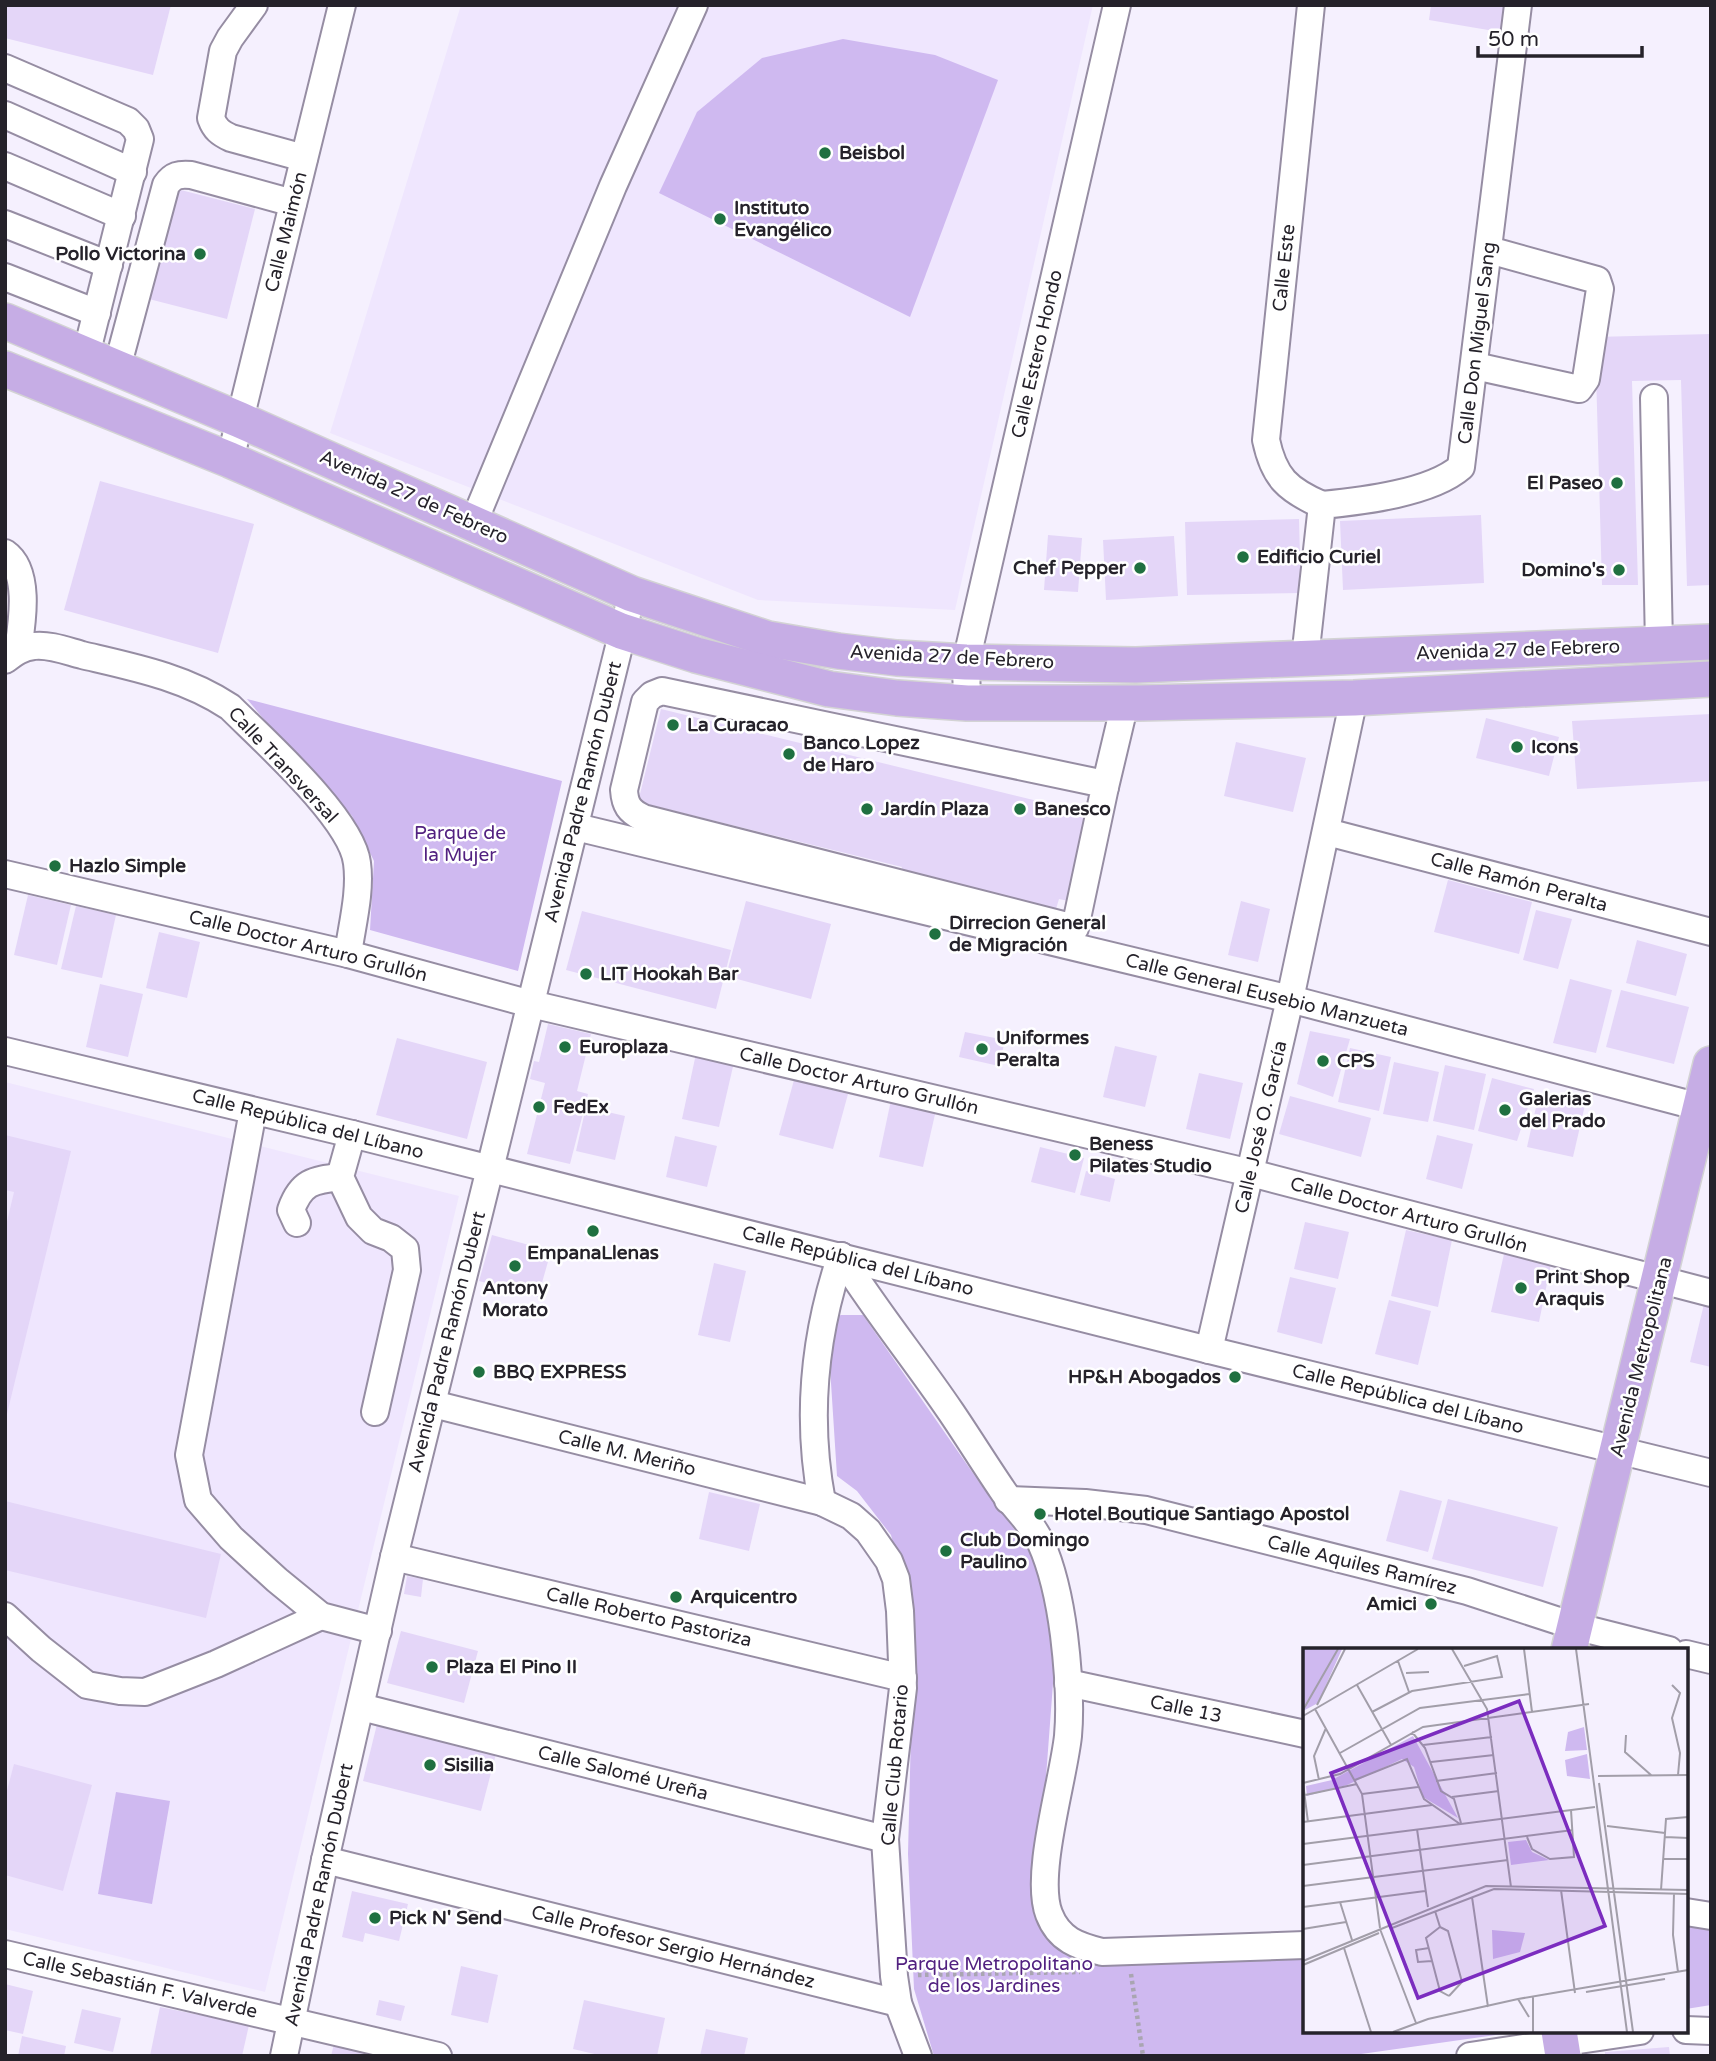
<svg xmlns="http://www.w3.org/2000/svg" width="1716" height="2061" viewBox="0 0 1716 2061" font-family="'Varela Round',sans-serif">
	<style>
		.built { fill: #efe6fe }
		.park { fill: #cfb9f0 }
		.building { fill: #e4d6f8 }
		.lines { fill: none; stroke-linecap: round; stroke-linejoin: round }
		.minor-casing { stroke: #968da3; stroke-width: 30 }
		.major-casing { stroke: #d3d3d4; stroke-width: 38 }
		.path { stroke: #a9a5b1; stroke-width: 4.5; stroke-dasharray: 3.5 3.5; stroke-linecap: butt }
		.minor { stroke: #fff; stroke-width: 26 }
		.major { stroke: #c6ade5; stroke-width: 35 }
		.poi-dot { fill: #1f7040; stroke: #fff; stroke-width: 2.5 }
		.labels { text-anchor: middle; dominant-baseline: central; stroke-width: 5; stroke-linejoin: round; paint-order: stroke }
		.poi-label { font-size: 19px; font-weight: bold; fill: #25222a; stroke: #fff; text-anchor: start }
		.street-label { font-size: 19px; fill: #25222a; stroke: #fff }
		.park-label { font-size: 19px; fill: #522180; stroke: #fff }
		.inset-road { fill: none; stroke: #a29ea9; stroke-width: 2 }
		.view { fill: #7b2cbf; fill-opacity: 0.15; stroke: #7b2cbf; stroke-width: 3.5 }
		.inset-edge { fill: none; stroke: #25222a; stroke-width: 3.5 }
	</style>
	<rect width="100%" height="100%" fill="#f5f0fe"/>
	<!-- built -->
	<g class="built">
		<polygon points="461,5 1093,5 955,610 758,600 330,433"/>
		<polygon points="5,1082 459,1196 265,1992 5,1929"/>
	</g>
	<!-- park -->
	<g class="park">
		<polygon points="843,39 935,55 998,80 910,317 659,193 697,112 762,58"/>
		<polygon points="247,699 562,781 518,971 370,930 374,861 352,816 287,747"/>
		<polygon points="841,1315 863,1315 984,1489 1060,1590 1040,1857 1049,1918 1106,1959 1305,1943 1305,2031 1524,2031 1347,2056 934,2056 914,1989 908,1854 911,1732 909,1605 891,1535 857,1491 837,1476 827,1321"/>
		<polygon points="116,1792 170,1801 152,1904 98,1894"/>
		<polygon points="1686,1923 1711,1926 1711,2005 1686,2009"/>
	</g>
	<!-- building -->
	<g class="building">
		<polygon points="5,5 171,5 153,75 5,38"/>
		<polygon points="1431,5 1505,5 1500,32 1429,20"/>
		<polygon points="173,188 255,209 227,319 145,298"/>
		<polygon points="1711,334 1711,585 1687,586 1681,380 1632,381 1638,585 1602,585 1595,337"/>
		<polygon points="100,481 254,524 218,653 64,610"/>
		<polygon points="1481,515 1484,583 1343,590 1340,521"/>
		<polygon points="1299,519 1301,593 1187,595 1185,522"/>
		<polygon points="1048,535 1082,538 1078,592 1044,590"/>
		<polygon points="1174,536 1178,596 1106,600 1103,540"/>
		<polygon points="661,709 1095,815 1074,902 1059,899 1056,909 901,871 902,867 638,802"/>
		<polygon points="1711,714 1711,781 1577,789 1572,721"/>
		<polygon points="1486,718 1559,737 1549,776 1476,758"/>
		<polygon points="1236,742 1306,758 1293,812 1224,796"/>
		<polygon points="1448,880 1532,902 1519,954 1434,932"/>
		<polygon points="28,895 71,905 57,965 14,955"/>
		<polygon points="746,901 831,924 811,999 726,976"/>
		<polygon points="1241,901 1270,909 1258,962 1228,955"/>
		<polygon points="76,906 116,915 102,978 61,969"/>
		<polygon points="1536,910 1572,919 1558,969 1523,960"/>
		<polygon points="582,911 731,950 716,1009 566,970"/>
		<polygon points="159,932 200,942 187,998 146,988"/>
		<polygon points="1637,940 1687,954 1676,996 1626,983"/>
		<polygon points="1570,979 1612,990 1596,1053 1553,1043"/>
		<polygon points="100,984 143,994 128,1057 86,1047"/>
		<polygon points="1621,990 1689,1007 1674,1064 1606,1047"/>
		<polygon points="548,1024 591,1034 577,1091 588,1094 570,1164 527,1154 545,1083 530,1079 534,1061 539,1062"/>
		<polygon points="1310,1031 1350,1039 1333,1097 1297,1084"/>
		<polygon points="965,1032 1005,1040 999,1066 959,1057"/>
		<polygon points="397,1038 487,1062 467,1139 376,1115"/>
		<polygon points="1115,1046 1157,1056 1145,1107 1103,1097"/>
		<polygon points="1350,1048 1391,1057 1379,1111 1338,1102"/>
		<polygon points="697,1049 735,1058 719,1127 682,1119"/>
		<polygon points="1394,1062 1439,1072 1428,1122 1383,1114"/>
		<polygon points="1445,1065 1486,1074 1474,1130 1433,1121"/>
		<polygon points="1199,1073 1243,1083 1230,1139 1186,1129"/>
		<polygon points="1492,1078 1534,1089 1517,1141 1478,1131"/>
		<polygon points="794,1080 848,1094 833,1149 779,1135"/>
		<polygon points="1539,1094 1585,1105 1573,1157 1527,1147"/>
		<polygon points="1290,1096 1371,1118 1361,1157 1279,1134"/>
		<polygon points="891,1100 936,1110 923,1167 879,1157"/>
		<polygon points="586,1107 625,1116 615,1160 576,1151"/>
		<polygon points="5,1135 71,1151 6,1418 5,1230 14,1192 5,1190"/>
		<polygon points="1437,1135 1473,1144 1462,1189 1426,1179"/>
		<polygon points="675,1136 717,1146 707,1187 666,1177"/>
		<polygon points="1040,1147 1084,1158 1075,1193 1031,1182"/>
		<polygon points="1086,1171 1115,1179 1110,1202 1080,1195"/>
		<polygon points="1305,1222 1349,1232 1338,1279 1294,1269"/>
		<polygon points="1406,1230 1452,1240 1438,1307 1391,1296"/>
		<polygon points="492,1235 551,1251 538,1297 479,1281"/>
		<polygon points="1504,1254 1551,1264 1539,1322 1491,1312"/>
		<polygon points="714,1263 746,1271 730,1342 698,1335"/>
		<polygon points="1290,1277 1336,1288 1322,1344 1277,1332"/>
		<polygon points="1389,1300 1431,1311 1418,1365 1375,1354"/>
		<polygon points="1704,1304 1711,1306 1711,1367 1690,1362"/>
		<polygon points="1400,1490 1442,1501 1428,1552 1386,1541"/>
		<polygon points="709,1492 760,1504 749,1551 699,1539"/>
		<polygon points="1448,1499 1558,1527 1543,1587 1432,1559"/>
		<polygon points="5,1501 221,1554 206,1618 5,1570"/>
		<polygon points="407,1576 423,1579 421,1597 404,1594"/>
		<polygon points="401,1631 478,1651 464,1703 387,1683"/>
		<polygon points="378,1720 497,1750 481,1811 363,1781"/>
		<polygon points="14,1764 92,1785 63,1891 5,1875 5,1798"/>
		<polygon points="352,1891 408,1904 399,1941 365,1933 363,1942 342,1937"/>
		<polygon points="461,1966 498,1975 488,2023 451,2015"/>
		<polygon points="5,1984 33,1991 23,2034 5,2030"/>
		<polygon points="379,2000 405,2006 401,2021 376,2015"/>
		<polygon points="584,2000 665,2018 657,2056 603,2056 573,2049"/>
		<polygon points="160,2007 249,2025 242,2056 150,2056"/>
		<polygon points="82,2009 121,2018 113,2052 74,2043"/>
		<polygon points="706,2029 748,2038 744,2056 700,2056"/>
		<polygon points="22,2036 66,2046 64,2056 18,2056"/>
		<polygon points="335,2040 371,2051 370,2056 331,2056"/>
		<polygon points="1669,2047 1670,2056 1605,2056 1605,2052"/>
	</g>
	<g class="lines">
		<!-- minor casing -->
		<g class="minor-casing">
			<g id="minor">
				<path d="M254,5L230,38L223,51L211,118C215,129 220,133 231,138L304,158"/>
				<path d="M1311,5L1266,440C1274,478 1288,490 1322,505"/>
				<polyline points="5,68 128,121 136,129 140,139 86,355"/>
				<polyline points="5,115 133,172"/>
				<polyline points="5,166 122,216"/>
				<polyline points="5,224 109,265"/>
				<polyline points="5,277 97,313"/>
				<polyline points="1475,366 1579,389 1586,379 1600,289 1597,280 1489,250"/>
				<path d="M117,368L166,185C173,175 179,174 191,175L293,203"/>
				<polyline points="1654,398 1659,645"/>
				<polyline points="230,460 342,5"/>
				<polyline points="473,524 613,186 694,5"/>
				<path d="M5,553C31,571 22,623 18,650"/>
				<path d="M1305,658L1322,505C1363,501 1431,493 1461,467L1518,5"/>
				<path d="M5,660C14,653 22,647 34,646C49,644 67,651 82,655C133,667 185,677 230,707C263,740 352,819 357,863C361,892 352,925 348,954"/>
				<path d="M662,691L1095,782L1105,787L1075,928L643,818C629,811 625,805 624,790L645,702L652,695Z"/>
				<polyline points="967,703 966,662 1117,5"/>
				<polyline points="1105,787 1125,703"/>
				<polyline points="576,827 1290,999 1711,1110"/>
				<polyline points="1327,832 1711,932"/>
				<polyline points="5,874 348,954 531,1004 1251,1173 1711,1293"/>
				<polyline points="5,1051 352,1134 1209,1350 1711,1473"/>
				<polyline points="253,1111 189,1455 198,1500 231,1538 277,1580 321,1616 378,1631"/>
				<polyline points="352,1134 340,1177 359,1217 373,1231 391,1238 405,1249 407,1270 375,1412"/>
				<path d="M297,1223L291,1210C301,1182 313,1180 340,1177"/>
				<path d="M841,1256C875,1310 915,1359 951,1412C968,1437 984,1463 1001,1488C1013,1507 1031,1521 1041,1543C1054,1572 1060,1604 1064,1635C1068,1668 1071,1703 1068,1736C1063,1782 1034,1875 1049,1914C1059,1940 1078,1946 1102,1952L1305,1945"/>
				<polyline points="1209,1350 1290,999 1354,698"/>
				<polyline points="433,1404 822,1502 851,1516 868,1531 889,1561 896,1579 900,1611 903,1688 885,1839 894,1976 898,2003 918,2056"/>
				<polyline points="1008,1500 1085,1503 1146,1510 1467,1591 1574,1626 1669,1650"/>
				<path d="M822,1502C806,1418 814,1336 841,1256"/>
				<polyline points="394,1557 903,1678"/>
				<polyline points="5,1616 41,1649 87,1685 120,1691 145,1692 216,1664 321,1616"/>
				<polyline points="1686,1654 1711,1660"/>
				<polyline points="1068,1683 1305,1734"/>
				<polyline points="361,1707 885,1839"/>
				<polyline points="325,1860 898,2003"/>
				<polyline points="1686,1912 1711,1916"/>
				<polyline points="5,1954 438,2056"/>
				<polyline points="1686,2030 1711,2031"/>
				<polyline points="284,2056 325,1860 394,1557 632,594"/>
				<polyline points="1470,2056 1640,2031"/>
			</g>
		</g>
		<!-- major casing -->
		<g class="major-casing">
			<g id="major">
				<polyline points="5,321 240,420 632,594 768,639 838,651 897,658 966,662 1136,665 1711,642"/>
				<polyline points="5,369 230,460 621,631 696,655 829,689 897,698 967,703 1140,703 1354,698 1711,679"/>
				<polyline points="1569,1650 1711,1064"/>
				<polyline points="1559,2031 1563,2056"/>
			</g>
		</g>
		<!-- path -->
		<g class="path">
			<polyline points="1131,1974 1143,2056"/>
			<polyline points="918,1975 1080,1972"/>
		</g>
		<!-- minor -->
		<use href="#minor" class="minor"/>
		<!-- major -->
		<use href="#major" class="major"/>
	</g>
	<!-- markers -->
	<g class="poi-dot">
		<circle cx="825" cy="153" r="7"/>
		<circle cx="720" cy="219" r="7"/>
		<circle cx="200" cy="254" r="7"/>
		<circle cx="1617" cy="483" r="7"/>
		<circle cx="1243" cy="557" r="7"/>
		<circle cx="1140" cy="568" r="7"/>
		<circle cx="1619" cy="570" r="7"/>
		<circle cx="673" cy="725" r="7"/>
		<circle cx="1517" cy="747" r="7"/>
		<circle cx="789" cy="754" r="7"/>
		<circle cx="867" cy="809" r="7"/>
		<circle cx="1020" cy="809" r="7"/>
		<circle cx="55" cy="866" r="7"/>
		<circle cx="935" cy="934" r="7"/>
		<circle cx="586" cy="974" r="7"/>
		<circle cx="565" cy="1047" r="7"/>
		<circle cx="982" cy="1049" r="7"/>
		<circle cx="1323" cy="1061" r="7"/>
		<circle cx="539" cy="1107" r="7"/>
		<circle cx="1505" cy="1110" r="7"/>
		<circle cx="1075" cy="1155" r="7"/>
		<circle cx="593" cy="1231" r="7"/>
		<circle cx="515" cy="1266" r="7"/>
		<circle cx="1521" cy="1288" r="7"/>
		<circle cx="479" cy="1372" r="7"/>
		<circle cx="1235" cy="1377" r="7"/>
		<circle cx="1040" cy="1514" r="7"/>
		<circle cx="946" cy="1551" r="7"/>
		<circle cx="676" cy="1597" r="7"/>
		<circle cx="1431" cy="1604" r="7"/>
		<circle cx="432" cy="1667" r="7"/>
		<circle cx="430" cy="1765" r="7"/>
		<circle cx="375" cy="1918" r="7"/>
	</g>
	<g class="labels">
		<!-- poi labels -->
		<g class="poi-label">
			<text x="839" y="153">Beisbol</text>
			<text x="734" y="208">Instituto<tspan x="734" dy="22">Evangélico</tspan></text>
			<text x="186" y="254" text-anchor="end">Pollo Victorina</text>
			<text x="1603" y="483" text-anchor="end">El Paseo</text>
			<text x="1257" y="557">Edificio Curiel</text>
			<text x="1126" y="568" text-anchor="end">Chef Pepper</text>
			<text x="1605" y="570" text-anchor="end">Domino's</text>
			<text x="687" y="725">La Curacao</text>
			<text x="803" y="743">Banco Lopez<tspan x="803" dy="22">de Haro</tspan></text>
			<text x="1531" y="747">Icons</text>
			<text x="881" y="809">Jardín Plaza</text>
			<text x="1034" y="809">Banesco</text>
			<text x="69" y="866">Hazlo Simple</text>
			<text x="949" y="923">Dirrecion General<tspan x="949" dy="22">de Migración</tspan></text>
			<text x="600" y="974">LIT Hookah Bar</text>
			<text x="996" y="1038">Uniformes<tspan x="996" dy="22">Peralta</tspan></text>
			<text x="579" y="1047">Europlaza</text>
			<text x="1337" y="1061">CPS</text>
			<text x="1519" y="1099">Galerias<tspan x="1519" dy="22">del Prado</tspan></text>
			<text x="553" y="1107">FedEx</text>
			<text x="1089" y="1144">Beness<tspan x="1089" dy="22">Pilates Studio</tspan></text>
			<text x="593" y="1253" text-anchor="middle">EmpanaLlenas</text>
			<text x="1535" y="1277">Print Shop<tspan x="1535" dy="22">Araquis</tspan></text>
			<text x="515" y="1288" text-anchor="middle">Antony<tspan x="515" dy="22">Morato</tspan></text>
			<text x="493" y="1372">BBQ EXPRESS</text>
			<text x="1221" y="1377" text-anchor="end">HP&amp;H Abogados</text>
			<text x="1054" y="1514">Hotel Boutique Santiago Apostol</text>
			<text x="960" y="1540">Club Domingo<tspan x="960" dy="22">Paulino</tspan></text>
			<text x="690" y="1597">Arquicentro</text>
			<text x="1417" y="1604" text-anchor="end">Amici</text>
			<text x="446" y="1667">Plaza El Pino II</text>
			<text x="444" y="1765">Sisilia</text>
			<text x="389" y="1918">Pick N' Send</text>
		</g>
		<!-- street labels -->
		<g class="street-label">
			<text transform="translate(286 232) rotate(-76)">Calle Maimón</text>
			<text transform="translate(1284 268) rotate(-84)">Calle Este</text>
			<text transform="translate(1477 343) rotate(-83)">Calle Don Miguel Sang</text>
			<text transform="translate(1037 354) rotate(-77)">Calle Estero Hondo</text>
			<text transform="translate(414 497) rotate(24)">Avenida 27 de Febrero</text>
			<text transform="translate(1518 650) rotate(-2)">Avenida 27 de Febrero</text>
			<text transform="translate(952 657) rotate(3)">Avenida 27 de Febrero</text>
			<text transform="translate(283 765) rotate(47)">Calle Transversal</text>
			<text transform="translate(583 792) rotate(-76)">Avenida Padre Ramón Dubert</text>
			<text transform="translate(1519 882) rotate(15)">Calle Ramón Peralta</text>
			<text transform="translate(308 946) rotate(14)">Calle Doctor Arturo Grullón</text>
			<text transform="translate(1267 995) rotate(14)">Calle General Eusebio Manzueta</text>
			<text transform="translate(859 1081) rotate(13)">Calle Doctor Arturo Grullón</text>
			<text transform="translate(308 1124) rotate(14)">Calle República del Líbano</text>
			<text transform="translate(1261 1127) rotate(-77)">Calle José O. García</text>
			<text transform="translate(1409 1215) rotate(15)">Calle Doctor Arturo Grullón</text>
			<text transform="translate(858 1261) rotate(14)">Calle República del Líbano</text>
			<text transform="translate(447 1342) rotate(-76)">Avenida Padre Ramón Dubert</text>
			<text transform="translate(1641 1357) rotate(-76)">Avenida Metropolitana</text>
			<text transform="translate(1408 1399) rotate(14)">Calle República del Líbano</text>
			<text transform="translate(627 1453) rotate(14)">Calle M. Meriño</text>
			<text transform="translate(1362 1565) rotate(14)">Calle Aquiles Ramírez</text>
			<text transform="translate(649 1617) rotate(13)">Calle Roberto Pastoriza</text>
			<text transform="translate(1186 1709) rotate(12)">Calle 13</text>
			<text transform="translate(895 1765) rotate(-85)">Calle Club Rotario</text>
			<text transform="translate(623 1773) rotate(14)">Calle Salomé Ureña</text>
			<text transform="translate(319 1895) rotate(-78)">Avenida Padre Ramón Dubert</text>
			<text transform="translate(673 1947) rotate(14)">Calle Profesor Sergio Hernández</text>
			<text transform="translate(140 1985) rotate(13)">Calle Sebastián F. Valverde</text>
		</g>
		<!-- park labels -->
		<g class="park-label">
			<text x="460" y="833">Parque de<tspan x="460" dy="22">la Mujer</tspan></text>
			<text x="994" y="1964">Parque Metropolitano<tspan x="994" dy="22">de los Jardines</tspan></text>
		</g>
	</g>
	<!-- overview -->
	<g transform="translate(1303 1648)">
		<rect width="385" height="385" fill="#f5f0fe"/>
		<path d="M281,79L284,102L262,103L265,84ZM284,106L287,131L264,128L262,112Z" fill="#cfb9f0"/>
		<path d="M0,1H39L15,55L0,63ZM110,88L155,170L120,149L111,119L99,111L44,137L4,148L3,138L29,132ZM223,192L229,204L246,212L208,217L205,194ZM189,282L222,285L217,304L190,311Z" fill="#cfb9f0"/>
		<path class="inset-road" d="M149,1L184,61L208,239M221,1L229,64M273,1L324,384M95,13L106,44M103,25L126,24M54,37L88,97M369,37L377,45L369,70L377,105L375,127M14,57L42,1M12,61L59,146L77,280M0,62L35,1M69,64L109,43L199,29L194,8L161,18M0,68L115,1M109,84L122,100L138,143L151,151L158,175M323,87L322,104L348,127M120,97L189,89M37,105L117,60L226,46M128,114L191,107M295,128L385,127M16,132L11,108L23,80M52,132L104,111L121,151L157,176M133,133L194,125M0,135L37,126L120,79L286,56M0,135L5,174M296,135L330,384M59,146L115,139M2,147L54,136M149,149L196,143M0,174L129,157M304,178L362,185M114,181L125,259M224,189L229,201L247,211L271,209L268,162M362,189L385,190M0,196L292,159M360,211H385M0,217L270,182M0,238L205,212M258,242L272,345M358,242L363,171L385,169M371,245L370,287L375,324M169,249L185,359M37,254L49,292M0,259L122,243M132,263L137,279L123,290L137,343L146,348M137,279L145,283L159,334L146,348M89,280L191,241L385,246M0,281L43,274M77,281L113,375M41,300L68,384M126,300L113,302L115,314L129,313M0,313L183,238L385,242M0,317L76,285M283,344L362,331M230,349V384M215,351L226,369M90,384L125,371L215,351L385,322"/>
		<path class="view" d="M216,53L302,278L115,350L28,125Z"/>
		<rect width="385" height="385" class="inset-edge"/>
	</g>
	<!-- border -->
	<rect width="1716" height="2061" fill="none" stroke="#25222a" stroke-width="14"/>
	<!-- scale -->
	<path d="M1478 46v10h164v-10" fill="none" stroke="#25222a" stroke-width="3.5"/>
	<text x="1488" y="46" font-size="21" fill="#25222a" stroke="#ffffff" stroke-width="5" paint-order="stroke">50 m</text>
</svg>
